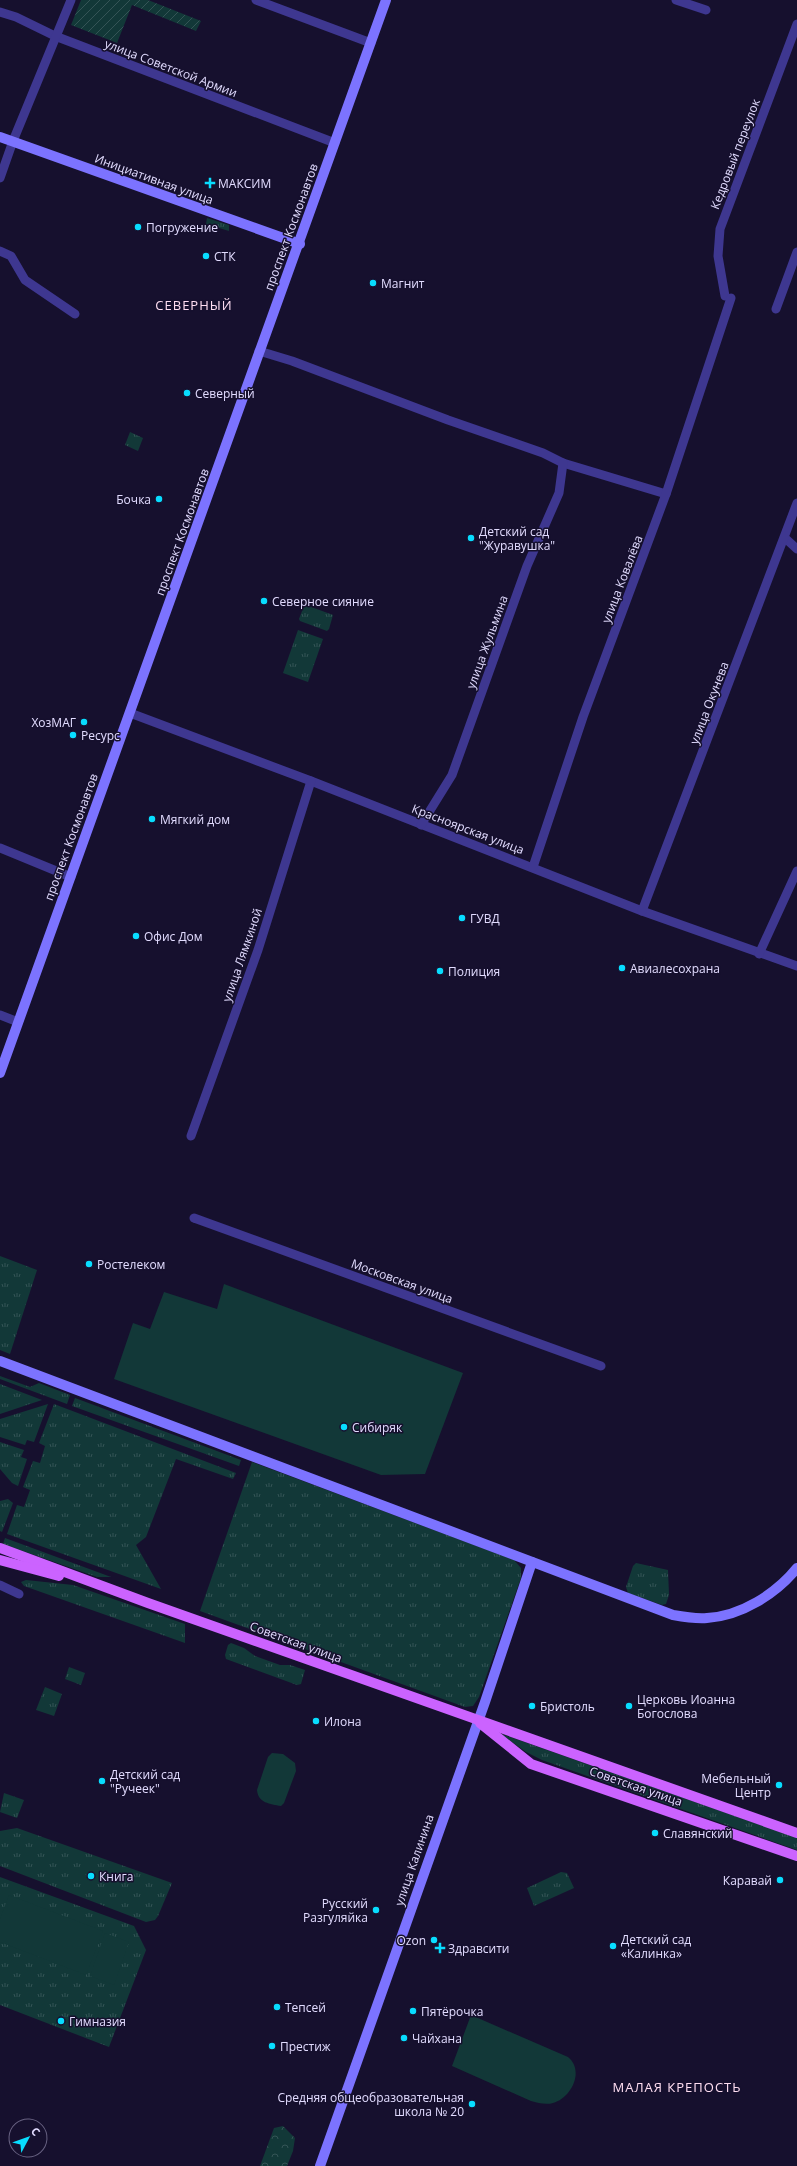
<svg xmlns="http://www.w3.org/2000/svg" width="797" height="2166" viewBox="0 0 797 2166" font-family="'Open Sans',sans-serif">
	<style>
		.grass { fill: url(#grass-tufts) }
		.forest { fill: url(#forest-crowns) }
		.garden { fill: url(#garden-furrows) }
		.pitch { fill: #123838 }
		.lines { fill: none; stroke-linecap: round; stroke-linejoin: round }
		.street { stroke: #3e3790; stroke-width: 9 }
		.secondary { stroke: #7c73ff; stroke-width: 10 }
		.primary { stroke: #cb63ff; stroke-width: 10 }
		.poi-dot { fill: #08ddff; stroke: #16102e; stroke-width: 1.5 }
		.labels { text-anchor: middle; dominant-baseline: central; stroke-width: 3; stroke-linejoin: round; paint-order: stroke }
		.street-label { font-size: 12px; fill: #e2dcff; stroke: #16102e }
		.poi-label { font-size: 12px; fill: #e2dcff; stroke: #16102e; text-anchor: start }
		.neighbourhood-label { font-size: 13px; letter-spacing: 1px; fill: #ffdef2; stroke: #16102e }
	</style>
	<defs>
		<pattern id="grass-tufts" width="24" height="20" patternUnits="userSpaceOnUse"><rect width="24" height="20" fill="#123838"/><path d="M3 7l-1-3M5 7V3M7 7l1-3M15 17l-1-3M17 17v-4M19 17l1-3" fill="none" stroke="#345456"/></pattern>
		<pattern id="forest-crowns" width="20" height="18" patternUnits="userSpaceOnUse"><rect width="20" height="18" fill="#123838"/><path d="M2 6a3 3 0 1 1 6 0M12 15a3 3 0 1 1 6 0" fill="none" stroke="#345456"/></pattern>
		<pattern id="garden-furrows" width="10" height="10" patternUnits="userSpaceOnUse"><rect width="10" height="10" fill="#123838"/><path d="M-1 1l2-2M0 10L10 0M9 11l2-2" fill="none" stroke="#345456"/></pattern>
	</defs>
	<rect width="100%" height="100%" fill="#16102e"/>
	<!-- grass -->
	<g class="grass">
		<polygon points="207,218 229,225 229,231 206,224"/>
		<polygon points="130,432 143,438 138,451 125,445"/>
		<polygon points="306,605 333,615 329,629 327,631 300,621 299,619 304,606"/>
		<polygon points="298,630 323,639 308,682 283,673"/>
		<polygon points="0,1256 37,1270 10,1354 0,1350"/>
		<polygon points="0,1376 30,1387 39,1383 70,1395 67,1404 0,1379"/>
		<polygon points="0,1384 42,1400 0,1414"/>
		<polygon points="75,1398 241,1460 239,1466 72,1406"/>
		<polygon points="48,1404 34,1442 27,1440 25,1445 0,1437 0,1419"/>
		<polygon points="54,1404 236,1473 233,1479 176,1459 146,1537 136,1545 161,1589 7,1534 17,1505 24,1507 30,1490 23,1487 33,1461 40,1463 45,1446 39,1443"/>
		<polygon points="0,1442 24,1450 21,1457 27,1459 18,1486 12,1483 0,1469"/>
		<polygon points="252,1462 514,1560 521,1568 521,1578 479,1697 473,1706 465,1707 200,1611"/>
		<polygon points="8,1499 13,1503 2,1532 0,1531 0,1501"/>
		<polygon points="5,1538 111,1577 97,1577 3,1544"/>
		<polygon points="636,1563 668,1570 669,1595 666,1604 662,1605 628,1593 626,1587 633,1566"/>
		<polygon points="26,1580 73,1585 185,1624 185,1643 24,1586 21,1582"/>
		<polygon points="231,1643 244,1648 255,1656 280,1665 290,1665 305,1670 301,1684 297,1685 226,1659 225,1655 228,1645"/>
		<polygon points="69,1667 85,1673 81,1685 65,1679"/>
		<polygon points="45,1687 62,1694 54,1716 36,1710"/>
		<polygon points="499,1733 797,1838 797,1850 542,1760 526,1752"/>
		<polygon points="4,1793 24,1800 17,1818 0,1812"/>
		<polygon points="17,1828 172,1883 158,1916 155,1920 146,1922 0,1866 0,1831"/>
		<polygon points="561,1872 567,1873 574,1888 534,1906 527,1888"/>
		<polygon points="0,1877 134,1926 146,1950 109,2047 0,2005"/>
	</g>
	<!-- forest -->
	<polygon class="forest" points="283,2126 295,2138 293,2151 287,2166 260,2166 274,2128"/>
	<!-- garden -->
	<polygon class="garden" points="81,0 148,0 201,21 196,31 132,5 117,43 71,25"/>
	<!-- pitch -->
	<g class="pitch">
		<polygon points="224,1284 463,1373 425,1474 381,1475 114,1379 133,1323 150,1329 164,1292 217,1309"/>
		<path d="M272,1753L283,1754L295,1763L296,1771L284,1803L281,1806C270,1804 258,1803 257,1790L268,1757Z"/>
		<polygon points="9,1895 103,1931 86,1975 0,1942 0,1919"/>
		<polygon points="105,1933 129,1942 114,1985 90,1976"/>
		<path d="M471,2015L568,2057C585,2071 571,2098 553,2103C546,2105 538,2103 531,2101L452,2066Z"/>
	</g>
	<g class="lines">
		<!-- street -->
		<g class="street">
			<polyline points="256,0 371,43"/>
			<polyline points="676,0 706,10"/>
			<polyline points="0,12 16,17 55,36 335,143"/>
			<polyline points="0,178 13,141 71,0"/>
			<polyline points="0,251 11,256 25,280 75,314"/>
			<polyline points="725,296 718,256 720,229 797,24"/>
			<polyline points="776,309 797,252"/>
			<polyline points="259,351 292,361 448,420 543,453 563,463 666,494"/>
			<polyline points="785,538 797,549"/>
			<polyline points="130,713 311,781 642,911 797,966"/>
			<polyline points="421,825 452,775 527,566 559,493 563,463"/>
			<polyline points="0,848 71,877"/>
			<polyline points="533,867 583,717 666,494 731,298"/>
			<polyline points="642,911 797,503"/>
			<polyline points="759,954 797,871"/>
			<polyline points="0,1015 18,1022"/>
			<polyline points="191,1136 258,950 311,781"/>
			<polyline points="194,1218 601,1366"/>
			<polyline points="0,1585 19,1594"/>
		</g>
		<!-- secondary -->
		<g class="secondary">
			<polyline points="0,137 300,244"/>
			<polyline points="0,1073 386,0"/>
			<path d="M0,1361L673,1615C684,1617 695,1619 707,1618C741,1616 776,1594 797,1568"/>
			<polyline points="320,2166 485,1702 532,1562"/>
		</g>
		<!-- primary -->
		<g class="primary">
			<polyline points="0,1548 148,1603 797,1833"/>
			<polyline points="0,1560 59,1576"/>
			<polyline points="480,1723 531,1764 797,1856"/>
		</g>
	</g>
	<!-- markers -->
	<g class="poi-dot">
		<path d="M208 177h4v4h4v4h-4v4h-4v-4h-4v-4h4z"/>
		<circle cx="138" cy="227" r="4"/>
		<circle cx="206" cy="256" r="4"/>
		<circle cx="373" cy="283" r="4"/>
		<circle cx="187" cy="393" r="4"/>
		<circle cx="159" cy="499" r="4"/>
		<circle cx="471" cy="538" r="4"/>
		<circle cx="264" cy="601" r="4"/>
		<circle cx="84" cy="722" r="4"/>
		<circle cx="73" cy="735" r="4"/>
		<circle cx="152" cy="819" r="4"/>
		<circle cx="462" cy="918" r="4"/>
		<circle cx="136" cy="936" r="4"/>
		<circle cx="622" cy="968" r="4"/>
		<circle cx="440" cy="971" r="4"/>
		<circle cx="89" cy="1264" r="4"/>
		<circle cx="344" cy="1427" r="4"/>
		<circle cx="532" cy="1706" r="4"/>
		<circle cx="629" cy="1706" r="4"/>
		<circle cx="316" cy="1721" r="4"/>
		<circle cx="102" cy="1781" r="4"/>
		<circle cx="779" cy="1785" r="4"/>
		<circle cx="655" cy="1833" r="4"/>
		<circle cx="91" cy="1876" r="4"/>
		<circle cx="780" cy="1880" r="4"/>
		<circle cx="376" cy="1910" r="4"/>
		<circle cx="434" cy="1940" r="4"/>
		<circle cx="613" cy="1946" r="4"/>
		<path d="M438 1942h4v4h4v4h-4v4h-4v-4h-4v-4h4z"/>
		<circle cx="277" cy="2007" r="4"/>
		<circle cx="413" cy="2011" r="4"/>
		<circle cx="61" cy="2021" r="4"/>
		<circle cx="404" cy="2038" r="4"/>
		<circle cx="272" cy="2046" r="4"/>
		<circle cx="472" cy="2104" r="4"/>
	</g>
	<g class="labels">
		<!-- street labels -->
		<g class="street-label">
			<text transform="translate(171 68) rotate(21)">улица Советской Армии</text>
			<text transform="translate(735 154) rotate(-69)">Кедровый переулок</text>
			<text transform="translate(154 179) rotate(20)">Инициативная улица</text>
			<text transform="translate(291 227) rotate(-70)">проспект Космонавтов</text>
			<text transform="translate(182 532) rotate(-70)">проспект Космонавтов</text>
			<text transform="translate(622 579) rotate(-69)">улица Ковалёва</text>
			<text transform="translate(487 642) rotate(-70)">улица Жульмина</text>
			<text transform="translate(709 703) rotate(-69)">улица Окунева</text>
			<text transform="translate(468 829) rotate(21)">Красноярская улица</text>
			<text transform="translate(71 837) rotate(-70)">проспект Космонавтов</text>
			<text transform="translate(242 955) rotate(-71)">улица Лямкиной</text>
			<text transform="translate(402 1281) rotate(20)">Московская улица</text>
			<text transform="translate(296 1642) rotate(20)">Советская улица</text>
			<text transform="translate(636 1786) rotate(19)">Советская улица</text>
			<text transform="translate(414 1860) rotate(-71)">улица Калинина</text>
		</g>
		<!-- poi labels -->
		<g class="poi-label">
			<text x="218" y="183">МАКСИМ</text>
			<text x="146" y="227">Погружение</text>
			<text x="214" y="256">СТК</text>
			<text x="381" y="283">Магнит</text>
			<text x="195" y="393">Северный</text>
			<text x="151" y="499" text-anchor="end">Бочка</text>
			<text x="479" y="531">Детский сад<tspan x="479" dy="14">"Журавушка"</tspan></text>
			<text x="272" y="601">Северное сияние</text>
			<text x="76" y="722" text-anchor="end">ХозМАГ</text>
			<text x="81" y="735">Ресурс</text>
			<text x="160" y="819">Мягкий дом</text>
			<text x="470" y="918">ГУВД</text>
			<text x="144" y="936">Офис Дом</text>
			<text x="630" y="968">Авиалесохрана</text>
			<text x="448" y="971">Полиция</text>
			<text x="97" y="1264">Ростелеком</text>
			<text x="352" y="1427">Сибиряк</text>
			<text x="637" y="1699">Церковь Иоанна<tspan x="637" dy="14">Богослова</tspan></text>
			<text x="540" y="1706">Бристоль</text>
			<text x="324" y="1721">Илона</text>
			<text x="110" y="1774">Детский сад<tspan x="110" dy="14">"Ручеек"</tspan></text>
			<text x="771" y="1778" text-anchor="end">Мебельный<tspan x="771" dy="14">Центр</tspan></text>
			<text x="663" y="1833">Славянский</text>
			<text x="99" y="1876">Книга</text>
			<text x="772" y="1880" text-anchor="end">Каравай</text>
			<text x="368" y="1903" text-anchor="end">Русский<tspan x="368" dy="14">Разгуляйка</tspan></text>
			<text x="621" y="1939">Детский сад<tspan x="621" dy="14">«Калинка»</tspan></text>
			<text x="426" y="1940" text-anchor="end">Ozon</text>
			<text x="448" y="1948">Здравсити</text>
			<text x="285" y="2007">Тепсей</text>
			<text x="421" y="2011">Пятёрочка</text>
			<text x="69" y="2021">Гимназия</text>
			<text x="412" y="2038">Чайхана</text>
			<text x="280" y="2046">Престиж</text>
			<text x="464" y="2097" text-anchor="end">Средняя общеобразовательная<tspan x="464" dy="14">школа № 20</tspan></text>
		</g>
		<!-- neighbourhood labels -->
		<g class="neighbourhood-label">
			<text x="194" y="305">СЕВЕРНЫЙ</text>
			<text x="677" y="2087">МАЛАЯ КРЕПОСТЬ</text>
		</g>
	</g>
	<!-- north arrow -->
	<g transform="translate(28 2138) rotate(49)"><circle r="19" fill="#16102e" stroke="#686282"/>
	<path d="M0-3L7 15L0 10L-7 15Z" fill="#08ddff"/>
	<text y="-6" font-size="11" font-weight="bold" text-anchor="middle" fill="#e2dcff">С</text>
	</g>
</svg>
